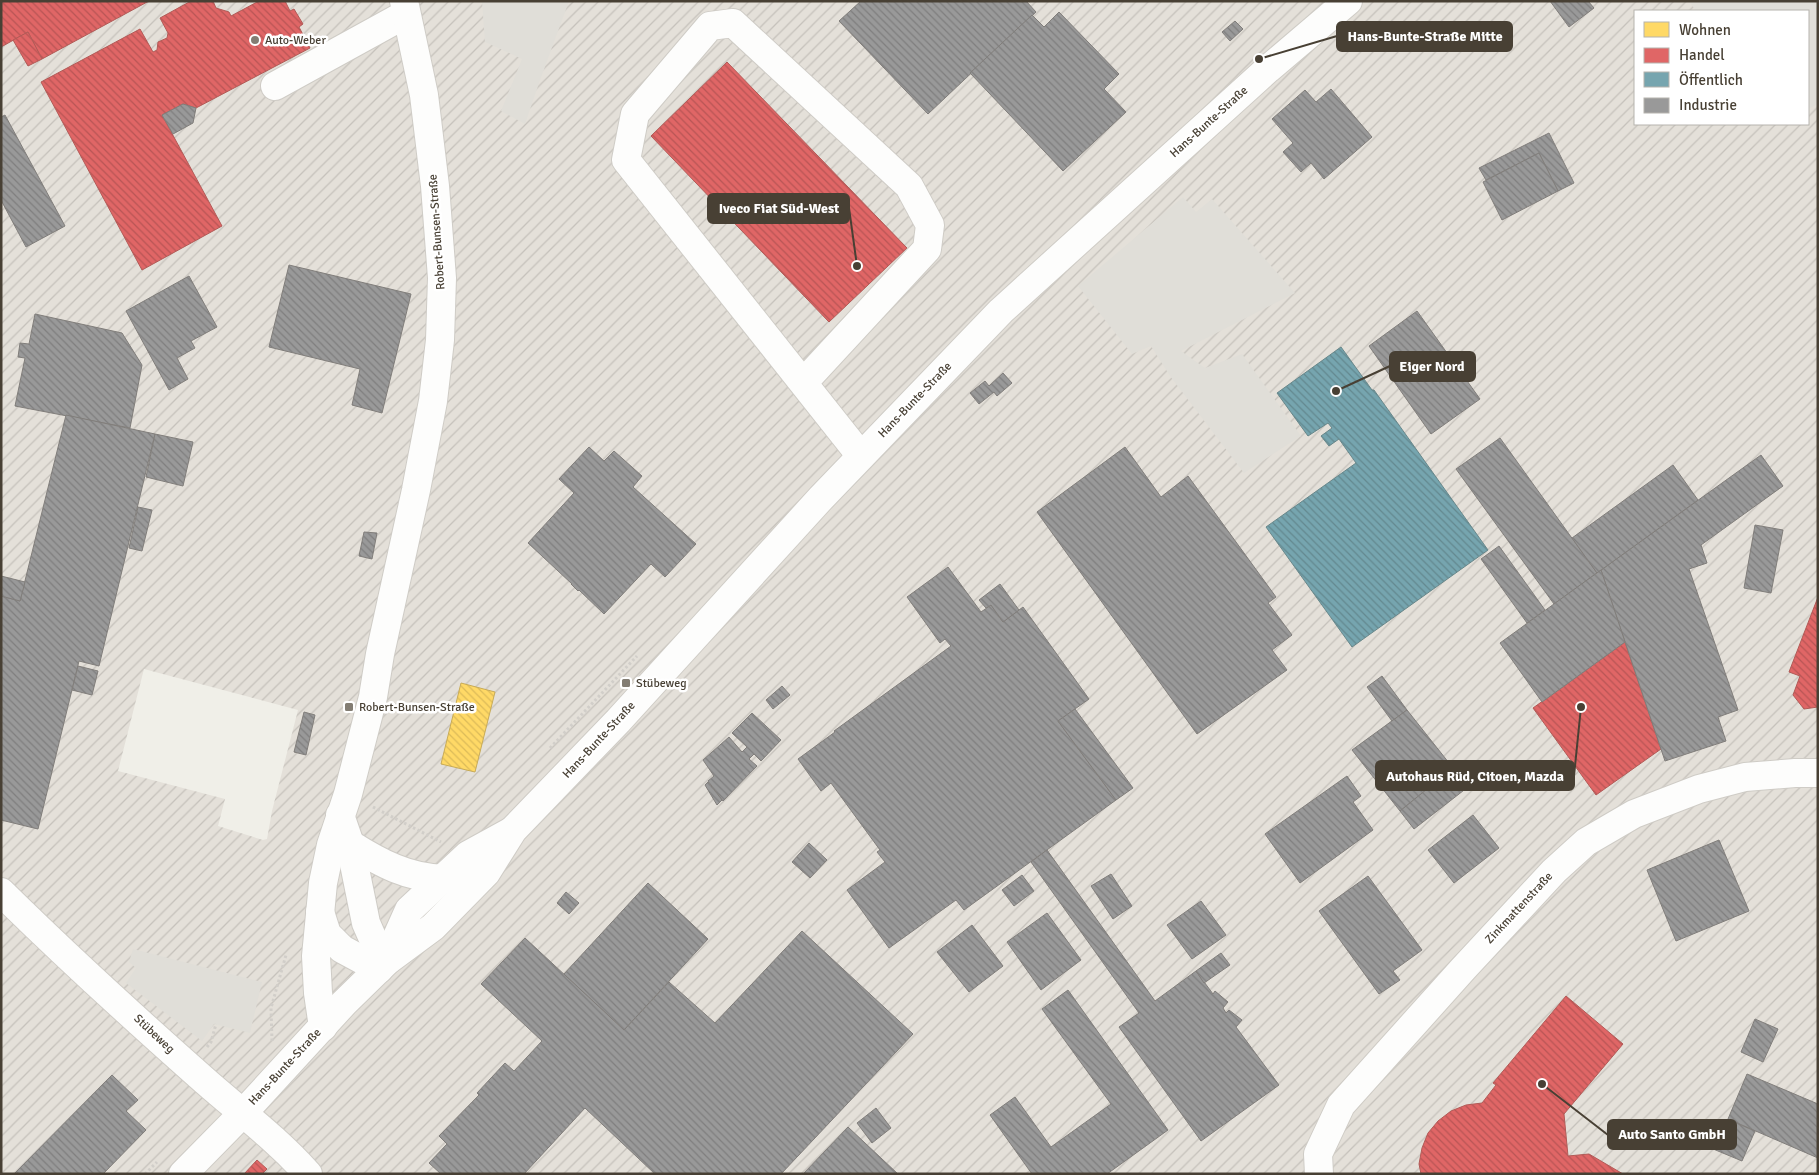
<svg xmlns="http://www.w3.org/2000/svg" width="1819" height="1175" viewBox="0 0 1819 1175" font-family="Signika,sans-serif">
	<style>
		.industrial { fill: url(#industrial-furrows); fill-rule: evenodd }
		.parking { fill: #e0ded8 }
		.homes { fill: url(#homes-back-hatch); stroke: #c8ab57 }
		.shops { fill: url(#shops-back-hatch); stroke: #b25b57 }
		.public { fill: url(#public-back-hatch); stroke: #68878a }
		.industry { fill: url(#industry-back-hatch); stroke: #817e7b }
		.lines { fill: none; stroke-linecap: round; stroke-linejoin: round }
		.minor-casing { stroke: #cfccc6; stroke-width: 30 }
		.path { stroke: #d1cec9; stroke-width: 3; stroke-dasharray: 2.5 2.5; stroke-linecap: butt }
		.minor { stroke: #fdfdfc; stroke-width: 28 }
		.poi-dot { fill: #837d73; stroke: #fff; stroke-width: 2 }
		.labels { text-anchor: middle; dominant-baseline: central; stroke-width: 5; stroke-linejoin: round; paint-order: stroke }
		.poi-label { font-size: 12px; fill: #484034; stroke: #fff; text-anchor: start }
		.street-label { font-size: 12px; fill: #484034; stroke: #fff }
		.leader { fill: none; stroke: #484034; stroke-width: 2 }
		.callout-dot { fill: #484034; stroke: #fff; stroke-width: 2 }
		.callout { fill: #484034; stroke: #484034; stroke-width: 2 }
		.callout-label { font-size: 14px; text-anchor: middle; font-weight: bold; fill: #fff }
	</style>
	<defs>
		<pattern id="industrial-furrows" width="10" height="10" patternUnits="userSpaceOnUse" patternTransform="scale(1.25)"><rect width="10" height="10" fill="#e4e0d9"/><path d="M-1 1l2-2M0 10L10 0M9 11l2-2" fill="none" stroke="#c5c1bb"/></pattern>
		<pattern id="homes-back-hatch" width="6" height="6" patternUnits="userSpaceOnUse" patternTransform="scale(1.25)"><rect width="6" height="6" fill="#ffd966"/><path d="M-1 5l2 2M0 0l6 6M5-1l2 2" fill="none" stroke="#dcbb59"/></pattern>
		<pattern id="shops-back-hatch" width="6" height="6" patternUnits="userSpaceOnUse" patternTransform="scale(1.25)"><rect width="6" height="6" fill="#e06666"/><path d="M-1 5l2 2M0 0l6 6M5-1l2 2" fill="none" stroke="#b85555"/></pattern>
		<pattern id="public-back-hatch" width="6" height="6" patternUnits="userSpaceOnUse" patternTransform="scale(1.25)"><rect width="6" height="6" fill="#76a5af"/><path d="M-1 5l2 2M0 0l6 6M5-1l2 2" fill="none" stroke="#63888f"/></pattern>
		<pattern id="industry-back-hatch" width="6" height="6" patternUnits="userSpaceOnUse" patternTransform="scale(1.25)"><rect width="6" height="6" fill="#999"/><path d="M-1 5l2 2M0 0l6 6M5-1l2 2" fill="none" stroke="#7f7e7e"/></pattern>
	</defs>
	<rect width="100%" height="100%" fill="#f0efe8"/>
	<!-- industrial -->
	<path class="industrial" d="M1,1H1818V1174H1ZM1635,11H1808V124H1635ZM144,669L298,710L272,811L267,839L263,840L218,826L225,799L118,771ZM304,712L315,715L305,755L295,752Z"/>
	<!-- parking -->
	<g class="parking">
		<polygon points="482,1 569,1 539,83 525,124 501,111 522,59 485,42"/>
		<polygon points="1689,1 1818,1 1818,104 1808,109 1808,11 1696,11"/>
		<polygon points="1183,197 1196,212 1212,199 1295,293 1181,351 1205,368 1242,354 1301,436 1244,473 1170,376 1151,346 1132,354 1078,286"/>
		<polygon points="133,949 262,982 250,1033 214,1024 202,1041 126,983 136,968 129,962"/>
	</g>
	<!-- homes -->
	<polygon class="homes" points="461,683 495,692 475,772 441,764"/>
	<!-- shops -->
	<g class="shops">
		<polygon points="1,1 149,1 42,59 28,32 1,47"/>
		<polygon points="191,1 213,1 216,8 229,12 231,16 259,1 285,1 290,11 294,9 303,24 299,27 310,48 196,108 183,104 162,115 222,226 142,270 41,82 140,29 153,52 157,50 158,42 167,38 168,33 160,18"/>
		<polygon points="28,32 42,59 28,66 13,40"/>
		<polygon points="727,62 907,248 829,322 651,136"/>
		<polygon points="1818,597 1818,707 1804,709 1793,695 1800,676 1789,672"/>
		<polygon points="1625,642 1661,749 1596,795 1533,708"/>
		<polygon points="1566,996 1623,1044 1564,1114 1568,1156 1589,1154 1623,1174 1421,1174 1419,1164 1422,1148 1428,1133 1438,1121 1451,1111 1466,1105 1482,1103 1496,1085 1493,1083"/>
		<polygon points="257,1160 267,1169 262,1174 244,1174"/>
	</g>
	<!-- public -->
	<polygon class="public" points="1341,347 1372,390 1374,390 1488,550 1352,647 1266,527 1356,463 1339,439 1329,446 1321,436 1332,428 1328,423 1308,436 1277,393"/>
	<!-- industry -->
	<g class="industry">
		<polygon points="861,1 1026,1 1036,12 928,114 839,21"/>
		<polygon points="1550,1 1588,1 1594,8 1569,27"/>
		<polygon points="1059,12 1119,74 1104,89 1126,112 1063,171 970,73 1032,15 1044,27"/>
		<polygon points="1235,21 1243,29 1230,41 1222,32"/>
		<polygon points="1331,89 1372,137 1324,179 1311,163 1301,172 1283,152 1293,143 1272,119 1305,90 1316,102"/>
		<polygon points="183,104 196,108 193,123 173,134 162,115"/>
		<polygon points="5,115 65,226 26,247 1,200 1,117"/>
		<polygon points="1549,133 1574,183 1558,191 1539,153 1486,180 1479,168"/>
		<polygon points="1539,153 1558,191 1502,220 1483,182"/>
		<polygon points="289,265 411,294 382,413 352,405 360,369 269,347"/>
		<polygon points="189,276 217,327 191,341 195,348 177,358 188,379 169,390 126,311"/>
		<polygon points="1417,311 1480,399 1431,434 1369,346"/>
		<polygon points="35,314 122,333 142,365 130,428 15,406 25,358 18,357 20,343 29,344"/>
		<polygon points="1003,373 1012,383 997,396 994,392 979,404 970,393 985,381 989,386"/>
		<polygon points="66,415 155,434 99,666 79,661 38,829 1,820 1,596 20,601"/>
		<polygon points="155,434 193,442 183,486 146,477"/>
		<polygon points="1500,438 1597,573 1554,604 1456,469"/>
		<polygon points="589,447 604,461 614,451 642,476 633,487 696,544 665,577 651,564 604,614 579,590 578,591 571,584 572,584 528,543 574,493 559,479"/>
		<polygon points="1125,447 1161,497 1188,476 1276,597 1268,603 1292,635 1272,650 1287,670 1197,734 1037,512"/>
		<polygon points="1761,455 1783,486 1701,545 1707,563 1689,569 1738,710 1718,717 1726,741 1665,761 1601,570"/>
		<polygon points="1673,465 1698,500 1597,573 1572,538"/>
		<polygon points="138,507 152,510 142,551 129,548"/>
		<polygon points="1755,525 1783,530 1771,593 1744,588"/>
		<polygon points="364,532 377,533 372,559 359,556"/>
		<polygon points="1499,546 1545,610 1527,623 1481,559"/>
		<polygon points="948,567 981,612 991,605 1003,622 1023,607 1089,699 1058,721 1116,800 964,910 956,900 889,948 847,890 885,862 877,852 880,850 831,783 821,791 798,759 835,732 834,731 951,646 945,639 940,643 907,597"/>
		<polygon points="1601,570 1625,642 1542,702 1500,643"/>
		<polygon points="1,576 25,582 20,601 1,596"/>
		<polygon points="1000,584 1019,610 1003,622 991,605 986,608 979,600"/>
		<polygon points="78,666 98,671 92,695 72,690"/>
		<polygon points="1382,676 1407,710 1392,721 1367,687"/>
		<polygon points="782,686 790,695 773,709 766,700"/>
		<polygon points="1075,709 1133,788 1116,800 1058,721"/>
		<polygon points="1407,710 1453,768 1400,811 1352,750"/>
		<polygon points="304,712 315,715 306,755 294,752"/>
		<polygon points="752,713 781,740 761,761 754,754 749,759 757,766 723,801 708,781 714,776 703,760 729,737 742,752 747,747 732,733"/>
		<polygon points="1453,768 1468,787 1414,829 1400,811"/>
		<polygon points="1347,776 1361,796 1353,802 1373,830 1300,883 1265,834"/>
		<polygon points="708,782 722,800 717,805 705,785"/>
		<polygon points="1473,815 1499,848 1454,883 1428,850"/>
		<polygon points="1719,840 1749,911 1676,941 1647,870"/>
		<polygon points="809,843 827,860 810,878 792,862"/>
		<polygon points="1047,850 1155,1001 1196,971 1213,994 1215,991 1228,1002 1223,1008 1226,1013 1229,1010 1242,1020 1236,1027 1279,1085 1201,1141 1119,1027 1139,1013 1031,862"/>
		<polygon points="1111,874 1132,906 1113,919 1091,886"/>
		<polygon points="1022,875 1034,891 1014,906 1002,890"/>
		<polygon points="1368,876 1422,950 1393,971 1400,980 1379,994 1319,911"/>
		<polygon points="648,883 708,939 624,1030 564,974"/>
		<polygon points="566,892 579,903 569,914 557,903"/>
		<polygon points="1201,901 1226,935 1192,959 1167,925"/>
		<polygon points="1047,913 1081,960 1041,990 1007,942"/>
		<polygon points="972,925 1003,966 969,992 937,952"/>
		<polygon points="802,931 913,1034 781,1174 655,1174 585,1108 524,1174 441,1174 429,1163 447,1144 439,1136 479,1095 477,1093 505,1063 514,1071 542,1041 481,984 525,938 624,1030 669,982 715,1023"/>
		<polygon points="1221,953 1230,965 1204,983 1196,971"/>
		<polygon points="1068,990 1168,1130 1107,1174 1032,1174 990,1115 1015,1097 1051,1147 1111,1104 1042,1009"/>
		<polygon points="1755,1019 1778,1029 1763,1062 1741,1052"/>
		<polygon points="1747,1074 1818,1104 1818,1158 1728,1119"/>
		<polygon points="112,1075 138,1100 126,1111 146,1130 103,1174 14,1174"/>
		<polygon points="876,1108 891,1128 872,1143 857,1123"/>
		<polygon points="1716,1122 1734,1130 1736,1123 1755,1131 1742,1161 1706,1146"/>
		<polygon points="848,1127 898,1174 803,1174"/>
	</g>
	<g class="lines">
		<!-- minor casing -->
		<g class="minor-casing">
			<g id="minor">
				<polyline points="275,86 406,14"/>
				<polyline points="803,383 927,249 930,225 909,186 733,23 710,26 635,114 626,160 861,456"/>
				<polyline points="340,815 350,844 366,923 373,939 387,961"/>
				<path d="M350,844C380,863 408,878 444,879"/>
				<path d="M1,892C67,957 135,1019 204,1080C239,1111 277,1139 308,1174"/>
				<polyline points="320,912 327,934 342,949 379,969"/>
				<polyline points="387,959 409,910 468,855 510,832"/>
				<polyline points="323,1027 318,993 316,956 323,883 331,845 348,794 373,697 380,654 416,490 433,401 440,340 442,278 435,186 424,95 404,1"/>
				<polyline points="183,1174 243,1113 344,1003 387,961 433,927 486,873 513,830 618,721 821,498 1001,311 1268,69 1348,1"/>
				<polyline points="1319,1174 1318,1154 1341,1105 1463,969 1554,871 1586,842 1634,814 1699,789 1745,777 1795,773 1818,773"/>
			</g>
		</g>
		<!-- path -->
		<g class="path">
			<polyline points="550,748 637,656"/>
			<polyline points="373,807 441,842"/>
			<polyline points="272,1041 271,1008 286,955"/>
			<polyline points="207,1047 211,1042 216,1024"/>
			<polyline points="145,1174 157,1162"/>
		</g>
		<!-- minor -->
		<use href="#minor" class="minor"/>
	</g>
	<!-- markers -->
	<g class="poi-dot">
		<circle cx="255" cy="40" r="5"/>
		<rect x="621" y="678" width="10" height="10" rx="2.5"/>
		<rect x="344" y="702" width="10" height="10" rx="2.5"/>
	</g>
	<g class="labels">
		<!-- poi labels -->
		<g class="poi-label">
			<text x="265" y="40">Auto-Weber</text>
			<text x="636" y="683">Stübeweg</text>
			<text x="359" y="707">Robert-Bunsen-Straße</text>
		</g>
		<!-- street labels -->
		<g class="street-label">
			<text transform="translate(1209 122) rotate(-42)">Hans-Bunte-Straße</text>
			<text transform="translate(437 232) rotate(-94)">Robert-Bunsen-Straße</text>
			<text transform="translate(915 400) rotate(-46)">Hans-Bunte-Straße</text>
			<text transform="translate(599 740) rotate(-47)">Hans-Bunte-Straße</text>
			<text transform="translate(1519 908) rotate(-47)">Zinkmattenstraße</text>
			<text transform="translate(154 1034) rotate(43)">Stübeweg</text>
			<text transform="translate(285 1067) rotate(-47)">Hans-Bunte-Straße</text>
		</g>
	</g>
	<!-- callouts -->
	<path class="leader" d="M1259 59L1337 36M857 266L849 208M1336 391L1390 366M1581 707L1574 776M1542 1084L1608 1135"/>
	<g class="callout-dot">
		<circle cx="1259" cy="59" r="5"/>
		<circle cx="857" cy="266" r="5"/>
		<circle cx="1336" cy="391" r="5"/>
		<circle cx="1581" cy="707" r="5"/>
		<circle cx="1542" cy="1084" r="5"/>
	</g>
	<g class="callout">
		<rect x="1337" y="22" width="175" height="29" rx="5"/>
		<rect x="708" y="194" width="141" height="29" rx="5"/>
		<rect x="1390" y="352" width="85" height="29" rx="5"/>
		<rect x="1376" y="761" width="198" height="29" rx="5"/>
		<rect x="1608" y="1120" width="128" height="29" rx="5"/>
	</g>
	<g class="callout-label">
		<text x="1425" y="41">Hans-Bunte-Straße Mitte</text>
		<text x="779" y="213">Iveco Fiat Süd-West</text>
		<text x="1432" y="371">Eiger Nord</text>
		<text x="1475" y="781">Autohaus Rüd, Citoen, Mazda</text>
		<text x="1672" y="1139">Auto Santo GmbH</text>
	</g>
	<!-- border -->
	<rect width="1819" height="1175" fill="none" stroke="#484034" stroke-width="5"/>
	<!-- legend -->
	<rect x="1634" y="10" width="175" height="115" fill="#ffffff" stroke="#b6b3ae"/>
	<rect x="1644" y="22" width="25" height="15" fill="#ffd966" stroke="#b6b3ae"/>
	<text x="1679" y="35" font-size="15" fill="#484034">Wohnen</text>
	<rect x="1644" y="48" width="25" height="15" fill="#e06666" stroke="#b6b3ae"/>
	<text x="1679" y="60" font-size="15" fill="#484034">Handel</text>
	<rect x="1644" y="72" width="25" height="15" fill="#76a5af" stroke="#b6b3ae"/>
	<text x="1679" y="85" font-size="15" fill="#484034">Öffentlich</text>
	<rect x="1644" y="98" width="25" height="15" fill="#999999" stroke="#b6b3ae"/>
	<text x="1679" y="110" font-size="15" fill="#484034">Industrie</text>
</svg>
